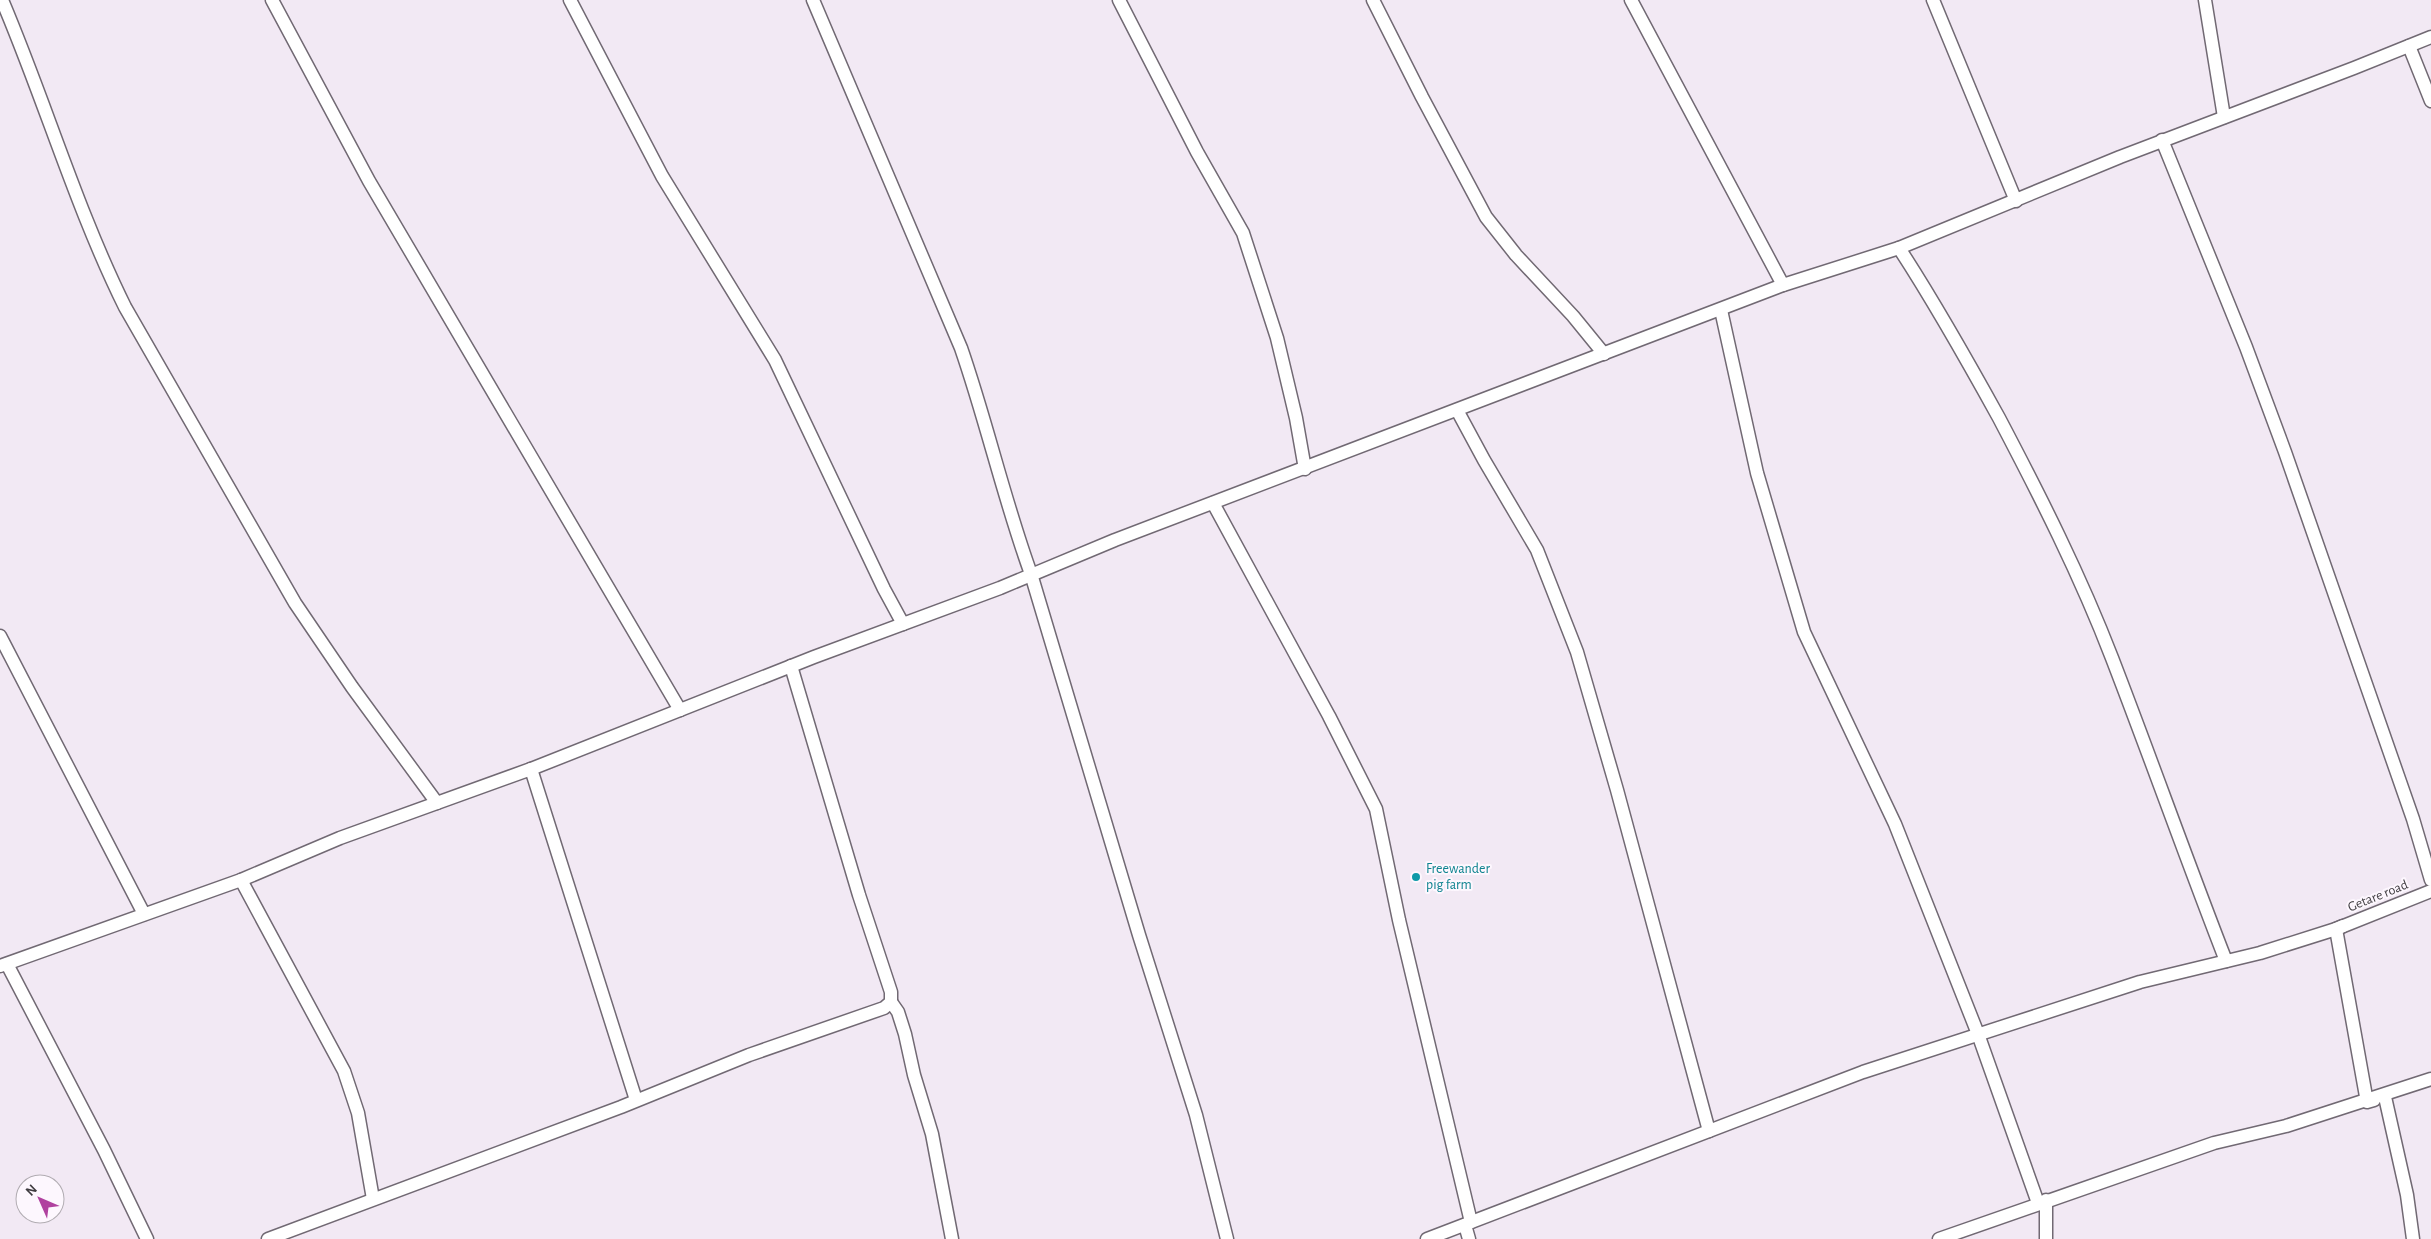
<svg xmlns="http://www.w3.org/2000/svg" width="2431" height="1239" viewBox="0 0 2431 1239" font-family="'Alegreya Sans',sans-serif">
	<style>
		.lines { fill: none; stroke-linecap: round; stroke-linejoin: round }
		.minor-casing { stroke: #716973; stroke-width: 15 }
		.minor { stroke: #fff; stroke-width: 12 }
		.culture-dot { fill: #0f9aa8; stroke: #fdf7fe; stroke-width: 2 }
		.labels { text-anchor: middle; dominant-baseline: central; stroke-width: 4; stroke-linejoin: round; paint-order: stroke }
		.culture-label { font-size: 14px; fill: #0d838f; stroke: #fdf7fe; text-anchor: start }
		.street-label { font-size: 14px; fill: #3f3c40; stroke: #fdf7fe }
	</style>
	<rect width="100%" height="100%" fill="#f2e9f4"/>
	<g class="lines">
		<!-- minor casing -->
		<g class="minor-casing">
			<g id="minor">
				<path d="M2,0C45,101 76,208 125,307L295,603L352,687L437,803"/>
				<polyline points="272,0 369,181 680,710"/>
				<polyline points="570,0 662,176 775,360 884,589 903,624"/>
				<path d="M813,0L961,348C987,423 1004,500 1031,574L1139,935L1196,1115L1227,1239"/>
				<polyline points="1119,0 1197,152 1243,233 1277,338 1296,418 1305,469"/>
				<polyline points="1373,0 1422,97 1486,217 1516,255 1573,316 1604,354"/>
				<polyline points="1631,0 1783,285"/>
				<polyline points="1933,0 2016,201"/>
				<polyline points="2205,0 2224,117"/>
				<polyline points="2409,46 2431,101"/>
				<polyline points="2162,140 2246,347 2285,452 2413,819 2431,880"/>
				<path d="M1899,248C1935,303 1967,360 1999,418C2040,496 2080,575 2112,658C2151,759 2187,861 2226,961"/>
				<polyline points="1721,310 1757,473 1804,632 1895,824 1978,1034 2038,1203"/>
				<polyline points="1457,410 1484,460 1537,550 1577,652 1617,790 1709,1131"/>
				<polyline points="1213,503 1329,716 1376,809 1399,920 1471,1222"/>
				<polyline points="0,636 144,914"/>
				<polyline points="531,769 636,1100"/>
				<polyline points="241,880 344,1071 358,1113 373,1199"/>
				<polyline points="2343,926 2336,929 2367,1102 2374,1100"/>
				<polyline points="7,964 104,1150 147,1239"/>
				<polyline points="0,966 241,880 340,838 531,769 814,657 1000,588 1115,540 1783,285 1899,248 2120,157 2354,68 2431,37"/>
				<polyline points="891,1002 898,1012 905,1034 914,1075 932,1134 952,1239"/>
				<polyline points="2385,1097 2407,1195 2413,1239"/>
				<polyline points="2046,1200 2046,1239"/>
				<polyline points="1465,1225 1469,1239"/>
				<polyline points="268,1239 621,1107 749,1055 884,1008 891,1002 891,992 859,895 791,666"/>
				<polyline points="1427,1239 1863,1072 2140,982 2260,953 2336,929 2431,891"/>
				<polyline points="1939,1239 2214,1143 2286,1126 2431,1079"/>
			</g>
		</g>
		<!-- minor -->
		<use href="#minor" class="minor"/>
	</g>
	<!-- markers -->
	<circle class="culture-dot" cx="1416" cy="877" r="5"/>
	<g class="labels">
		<!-- culture labels -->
		<g class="culture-label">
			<text x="1426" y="869">Freewander<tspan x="1426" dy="16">pig farm</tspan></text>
		</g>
		<!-- street labels -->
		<g class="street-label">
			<text transform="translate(2378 896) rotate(-22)">Getare road</text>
		</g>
	</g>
	<!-- north arrow -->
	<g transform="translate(40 1199) rotate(315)"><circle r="24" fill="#fdf7fe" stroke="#b1acb2"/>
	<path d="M0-4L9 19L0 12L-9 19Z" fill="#b0419f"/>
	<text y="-8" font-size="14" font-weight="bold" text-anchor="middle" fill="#3f3c40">N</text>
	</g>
</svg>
